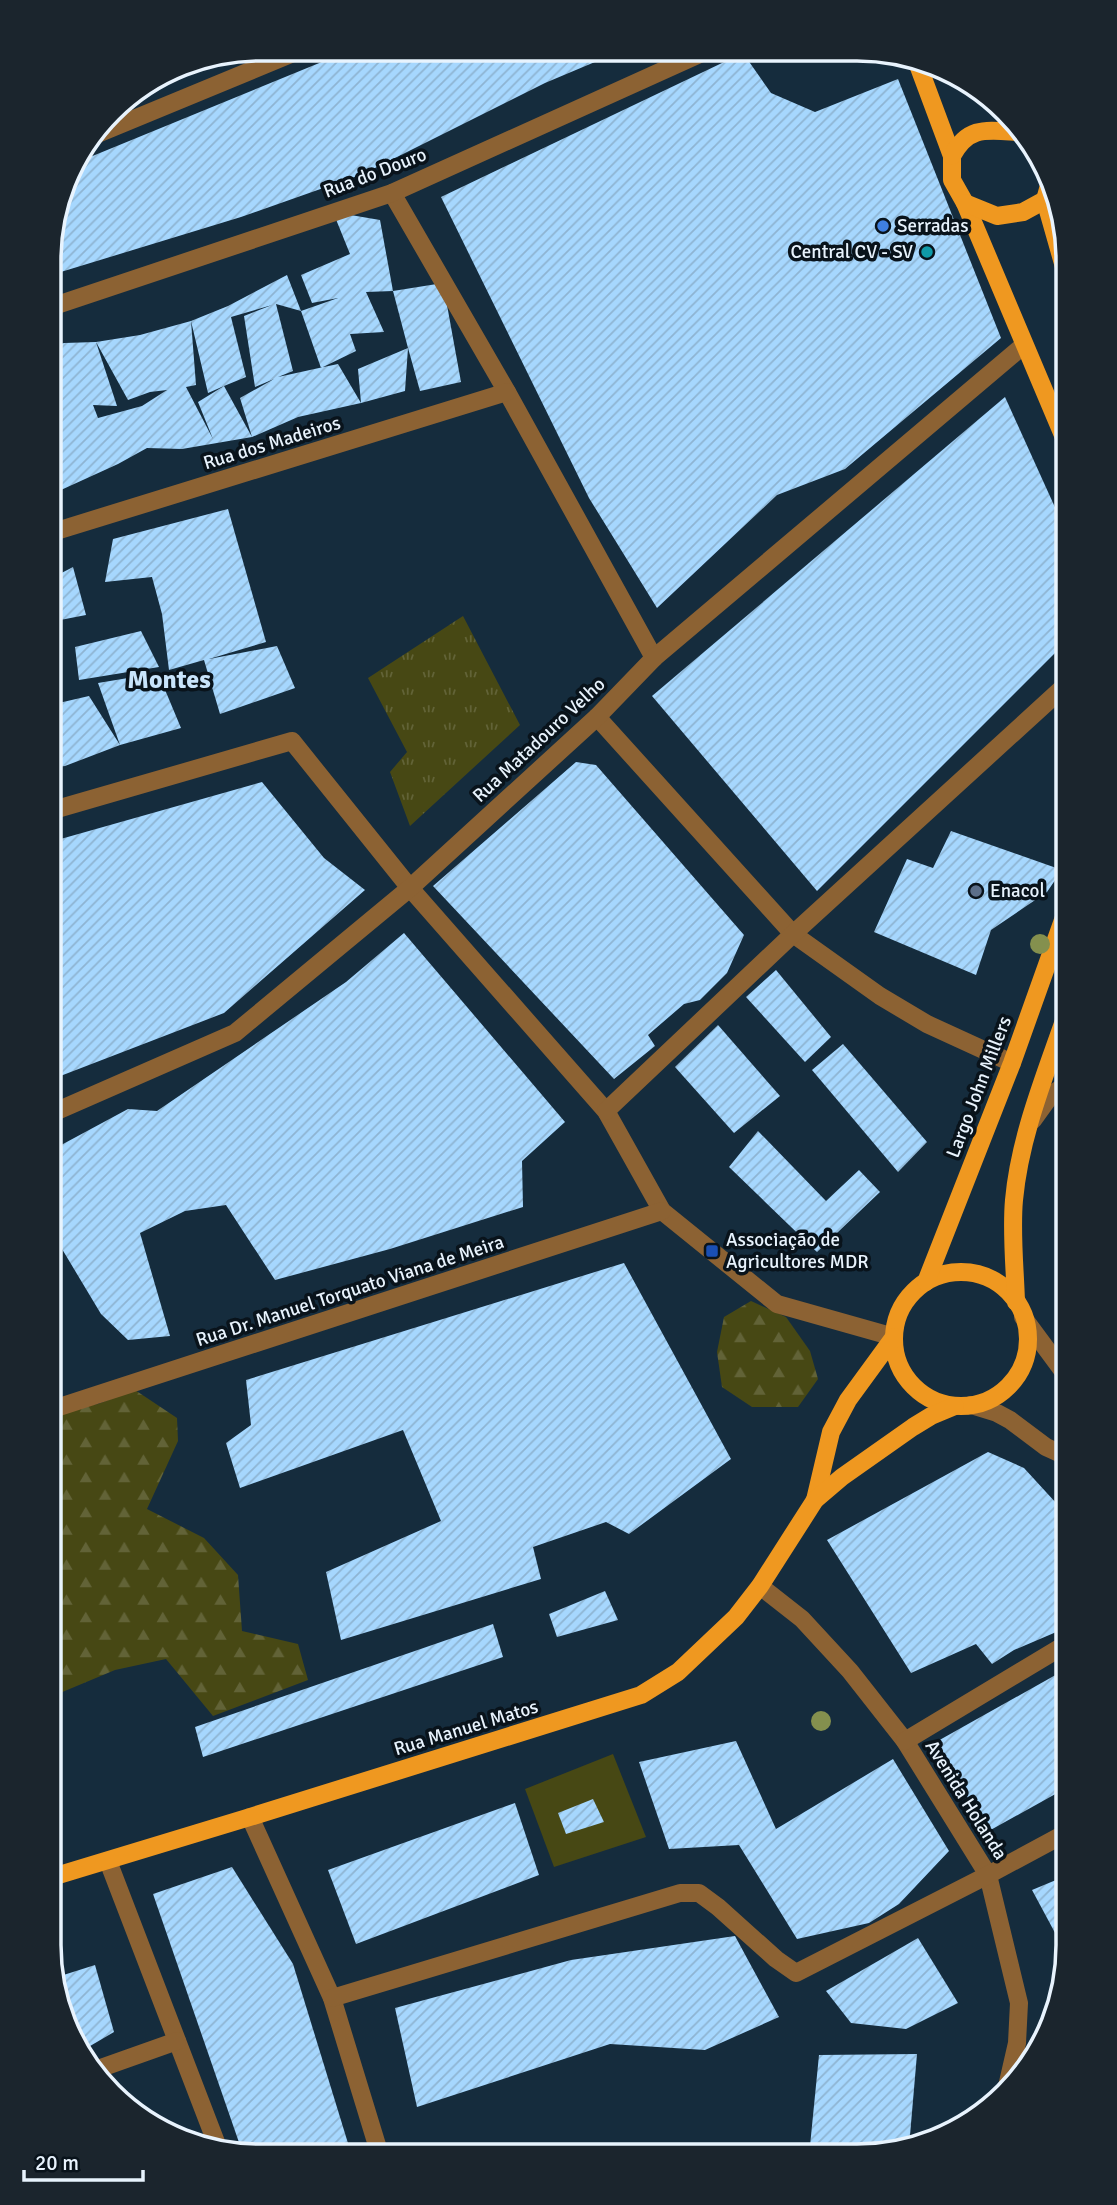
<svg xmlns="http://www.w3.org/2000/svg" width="1117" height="2205" viewBox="0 0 1117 2205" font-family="Signika,sans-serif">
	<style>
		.grass { fill: url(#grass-tufts) }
		.forest { fill: url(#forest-firs) }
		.park { fill: #474814 }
		.building { fill: url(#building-hatch); fill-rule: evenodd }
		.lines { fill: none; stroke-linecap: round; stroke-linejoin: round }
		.minor { stroke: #8c6233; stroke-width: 18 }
		.major { stroke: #ef9820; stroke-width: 18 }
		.tree { fill: #84904e }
		.shop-dot { fill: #3f7fe0; stroke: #09131b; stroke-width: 2.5 }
		.culture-dot { fill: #0f9aa8; stroke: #09131b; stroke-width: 2.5 }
		.service-dot { fill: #5c6f8a; stroke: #09131b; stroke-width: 2.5 }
		.transit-dot { fill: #1a4fb4; stroke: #09131b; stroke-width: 2.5 }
		.labels { text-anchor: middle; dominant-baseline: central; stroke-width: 7; stroke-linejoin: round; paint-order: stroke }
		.street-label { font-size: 19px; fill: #e8f3fd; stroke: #09131b }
		.poi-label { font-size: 19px; fill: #e8f3fd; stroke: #09131b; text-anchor: start }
		.district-label { font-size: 26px; font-weight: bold; fill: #c8e4fb; stroke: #09131b }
		.rim { fill: none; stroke: #e8f3fd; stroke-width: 3.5 }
	</style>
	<defs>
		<pattern id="grass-tufts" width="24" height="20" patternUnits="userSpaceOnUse" patternTransform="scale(1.75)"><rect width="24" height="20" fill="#474814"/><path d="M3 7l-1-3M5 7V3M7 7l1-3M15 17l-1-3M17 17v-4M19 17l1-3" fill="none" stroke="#626337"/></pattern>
		<pattern id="forest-firs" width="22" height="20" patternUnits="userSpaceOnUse" patternTransform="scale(1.75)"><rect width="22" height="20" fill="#474814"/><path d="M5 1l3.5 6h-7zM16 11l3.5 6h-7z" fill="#626337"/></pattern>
		<pattern id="building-hatch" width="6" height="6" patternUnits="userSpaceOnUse" patternTransform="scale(1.75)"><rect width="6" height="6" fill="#a6d7fe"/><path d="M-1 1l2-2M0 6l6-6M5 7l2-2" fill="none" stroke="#8eb4d2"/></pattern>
	</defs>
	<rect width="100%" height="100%" fill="#152c3d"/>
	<!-- grass -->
	<polygon class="grass" points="463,616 520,725 410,826 390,772 407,752 368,678"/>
	<!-- forest -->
	<g class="forest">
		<polygon points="751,1301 786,1317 810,1351 818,1379 798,1407 752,1407 722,1387 717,1352 724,1317"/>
		<polygon points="135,1390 177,1418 178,1441 147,1509 204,1538 238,1575 242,1631 298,1644 308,1680 213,1716 166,1659 115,1670 60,1693 49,1694 50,1412 98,1404"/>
	</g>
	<!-- park -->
	<polygon class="park" points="613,1754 646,1837 554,1867 525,1789"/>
	<!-- building -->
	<g class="building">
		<polygon points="351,50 621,51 545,83 363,174 241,217 51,275 51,233 73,164"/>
		<polygon points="743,53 771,93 815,112 898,79 1001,338 845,469 777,495 657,608 589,498 441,197"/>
		<path d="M333,212L380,220L393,291L366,292L384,332L350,334L356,351L321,368L301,311L276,304L293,371L278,377L319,368L338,364L361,403L298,417L252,437L182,449L147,448L118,464L50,495L51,347L64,343L96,342L117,406L93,405L98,418L142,406L167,390L150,392L128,400L96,342L140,335L191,321L196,385L186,387L213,439L198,402L224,386L208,393L191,321L228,306L287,275L301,311L338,298L312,303L301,275L350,254ZM272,305L244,316L255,387L274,379L240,398L252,437L224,386L246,377L231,317Z"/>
		<polygon points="443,283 461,382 420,391 408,348 405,391 361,403 358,369 408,348 393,291"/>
		<polygon points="1005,397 1068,536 1068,640 817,891 652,696"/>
		<polygon points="228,509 266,642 209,659 277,646 295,688 220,714 204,660 169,670 162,614 152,577 105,582 113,539"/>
		<polygon points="73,567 86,615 50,622 50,579"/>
		<polygon points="141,631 159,667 79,680 75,647"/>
		<polygon points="158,673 181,728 120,745 65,766 50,768 50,705 89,696 120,745 98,683"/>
		<polygon points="576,762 596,765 744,935 727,973 700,1000 684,1004 648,1035 655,1046 614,1079 433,886"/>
		<polygon points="262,782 324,858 365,890 224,1013 50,1080 50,842"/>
		<polygon points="951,831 1062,870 1047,892 991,930 976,975 874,932 907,859 933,868"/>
		<polygon points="404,933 565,1122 522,1161 523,1207 390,1249 275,1280 226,1205 185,1211 140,1233 170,1336 128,1340 101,1314 50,1229 50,1151 128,1109 157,1111 346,982"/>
		<polygon points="776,970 831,1037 805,1062 746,997"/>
		<polygon points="718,1025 780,1096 734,1133 675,1067"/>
		<polygon points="843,1044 927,1142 898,1172 812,1070"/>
		<polygon points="758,1131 826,1201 859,1170 880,1192 817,1252 729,1167"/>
		<polygon points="1068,1133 1068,1159 1056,1142"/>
		<polygon points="624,1263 731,1459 629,1534 606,1522 533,1547 541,1579 341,1640 326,1572 441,1521 403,1430 240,1488 226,1443 251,1425 246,1380"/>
		<polygon points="988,1452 1024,1468 1068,1516 1068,1627 1014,1650 992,1664 976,1644 911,1673 827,1540"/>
		<polygon points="605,1591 618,1620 557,1637 549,1614"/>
		<polygon points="493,1624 503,1657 203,1757 195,1727"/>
		<polygon points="1068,1668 1068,1787 987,1832 936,1742"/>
		<polygon points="736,1741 776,1829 893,1759 949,1851 899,1904 869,1923 797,1939 739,1845 669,1849 639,1762"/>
		<polygon points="593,1799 604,1822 566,1834 558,1813"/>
		<polygon points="515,1803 539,1875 356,1944 328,1870"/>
		<polygon points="232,1867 293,1964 351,2153 347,2154 243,2154 153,1894"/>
		<polygon points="1068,1875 1068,1957 1032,1890"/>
		<polygon points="735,1936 779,2017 705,2050 610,2044 417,2107 395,2008 571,1960"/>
		<polygon points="918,1938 958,2003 906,2029 851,2023 826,1991"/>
		<polygon points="95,1965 114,2032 85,2049 60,2012 54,1978"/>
		<polygon points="917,2054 909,2147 857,2156 809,2156 819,2055"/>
	</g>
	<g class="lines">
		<!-- minor -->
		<g class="minor">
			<polyline points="95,135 303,49"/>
			<polyline points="392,193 507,392 654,658"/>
			<polyline points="51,307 392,193 704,52"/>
			<polyline points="50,533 507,392"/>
			<polyline points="597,717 793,934 880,996 927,1024 1012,1063"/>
			<polyline points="50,811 292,741 410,888 606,1111 662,1211 777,1304 894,1337"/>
			<polyline points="606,1111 793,934 1068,683"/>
			<polyline points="50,1114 235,1033 410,888 597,717 654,658 1024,345"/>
			<polyline points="1033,1120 1051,1095 1068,1083"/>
			<polyline points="1023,1317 1068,1378"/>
			<polyline points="971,1405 997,1413 1010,1420 1046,1447 1068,1457"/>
			<polyline points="50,1410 662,1211"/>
			<polyline points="760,1586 802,1619 850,1671 905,1741 988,1875 1019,2003 1017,2043 1006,2091"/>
			<polyline points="905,1741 1068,1643"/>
			<polyline points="250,1817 332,1998 380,2155"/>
			<polyline points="108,1861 219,2150"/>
			<polyline points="332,1998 680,1893 699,1893 718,1907 776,1959 796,1973 988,1875 1068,1832"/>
			<polyline points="98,2069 177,2041"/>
		</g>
		<!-- major -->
		<g class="major">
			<polyline points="917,62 952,156 952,180 965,203 1068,447"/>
			<path d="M952,156C968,126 986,130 1017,132"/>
			<polyline points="1045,200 1068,281"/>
			<polyline points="1045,200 1050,182"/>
			<polyline points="965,203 997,216 1023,212 1045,200"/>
			<circle cx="961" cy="1339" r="67"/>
			<polyline points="926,1282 1012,1063 1068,906"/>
			<path d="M1016,1302C1015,1268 1011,1233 1014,1200C1020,1134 1047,1071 1068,1009"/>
			<polyline points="815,1500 831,1432 848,1400 894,1337"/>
			<polyline points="49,1878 250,1817 641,1695 678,1672 736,1617 760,1586 815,1500 842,1477 913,1427 931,1416 955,1406"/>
		</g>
	</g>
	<!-- trees -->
	<g class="tree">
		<circle cx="1040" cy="944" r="10"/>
		<circle cx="821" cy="1721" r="10"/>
	</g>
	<!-- markers -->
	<circle class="shop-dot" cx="883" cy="226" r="7"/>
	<circle class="culture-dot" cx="927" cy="252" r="7"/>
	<circle class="service-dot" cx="976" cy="891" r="7"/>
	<rect class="transit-dot" x="705" y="1244" width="14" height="14" rx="3.5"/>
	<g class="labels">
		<!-- street labels -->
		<g class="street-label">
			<text transform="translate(375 173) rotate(-21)">Rua do Douro</text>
			<text transform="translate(272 443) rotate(-17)">Rua dos Madeiros</text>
			<text transform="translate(539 740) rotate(-43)">Rua Matadouro Velho</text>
			<text transform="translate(979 1087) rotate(-69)">Largo John Millers</text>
			<text transform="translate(350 1291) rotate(-18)">Rua Dr. Manuel Torquato Viana de Meira</text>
			<text transform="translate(466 1728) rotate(-17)">Rua Manuel Matos</text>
			<text transform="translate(966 1800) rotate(58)">Avenida Holanda</text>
		</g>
		<!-- poi labels -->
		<g class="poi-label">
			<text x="897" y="226">Serradas</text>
			<text x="913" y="252" text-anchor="end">Central CV - SV</text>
			<text x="990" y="891">Enacol</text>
			<text x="726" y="1240">Associação de<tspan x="726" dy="22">Agricultores MDR</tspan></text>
		</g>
		<!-- district labels -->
		<g class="district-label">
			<text x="169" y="680">Montes</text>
		</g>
	</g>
	<!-- crop -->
	<path d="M0 0H1117V2205H0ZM260 61H857A199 199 0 0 1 1056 260V1945A199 199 0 0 1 857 2144H260A199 199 0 0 1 61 1945V260A199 199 0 0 1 260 61Z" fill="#1b252d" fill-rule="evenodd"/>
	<path class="rim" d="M260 61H857A199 199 0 0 1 1056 260V1945A199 199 0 0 1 857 2144H260A199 199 0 0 1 61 1945V260A199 199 0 0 1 260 61Z"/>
	<!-- scale -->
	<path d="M24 2170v10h119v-10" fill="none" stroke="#e8f3fd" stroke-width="3.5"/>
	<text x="35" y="2170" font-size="21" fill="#e8f3fd" stroke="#09131b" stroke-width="5" paint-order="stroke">20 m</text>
</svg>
